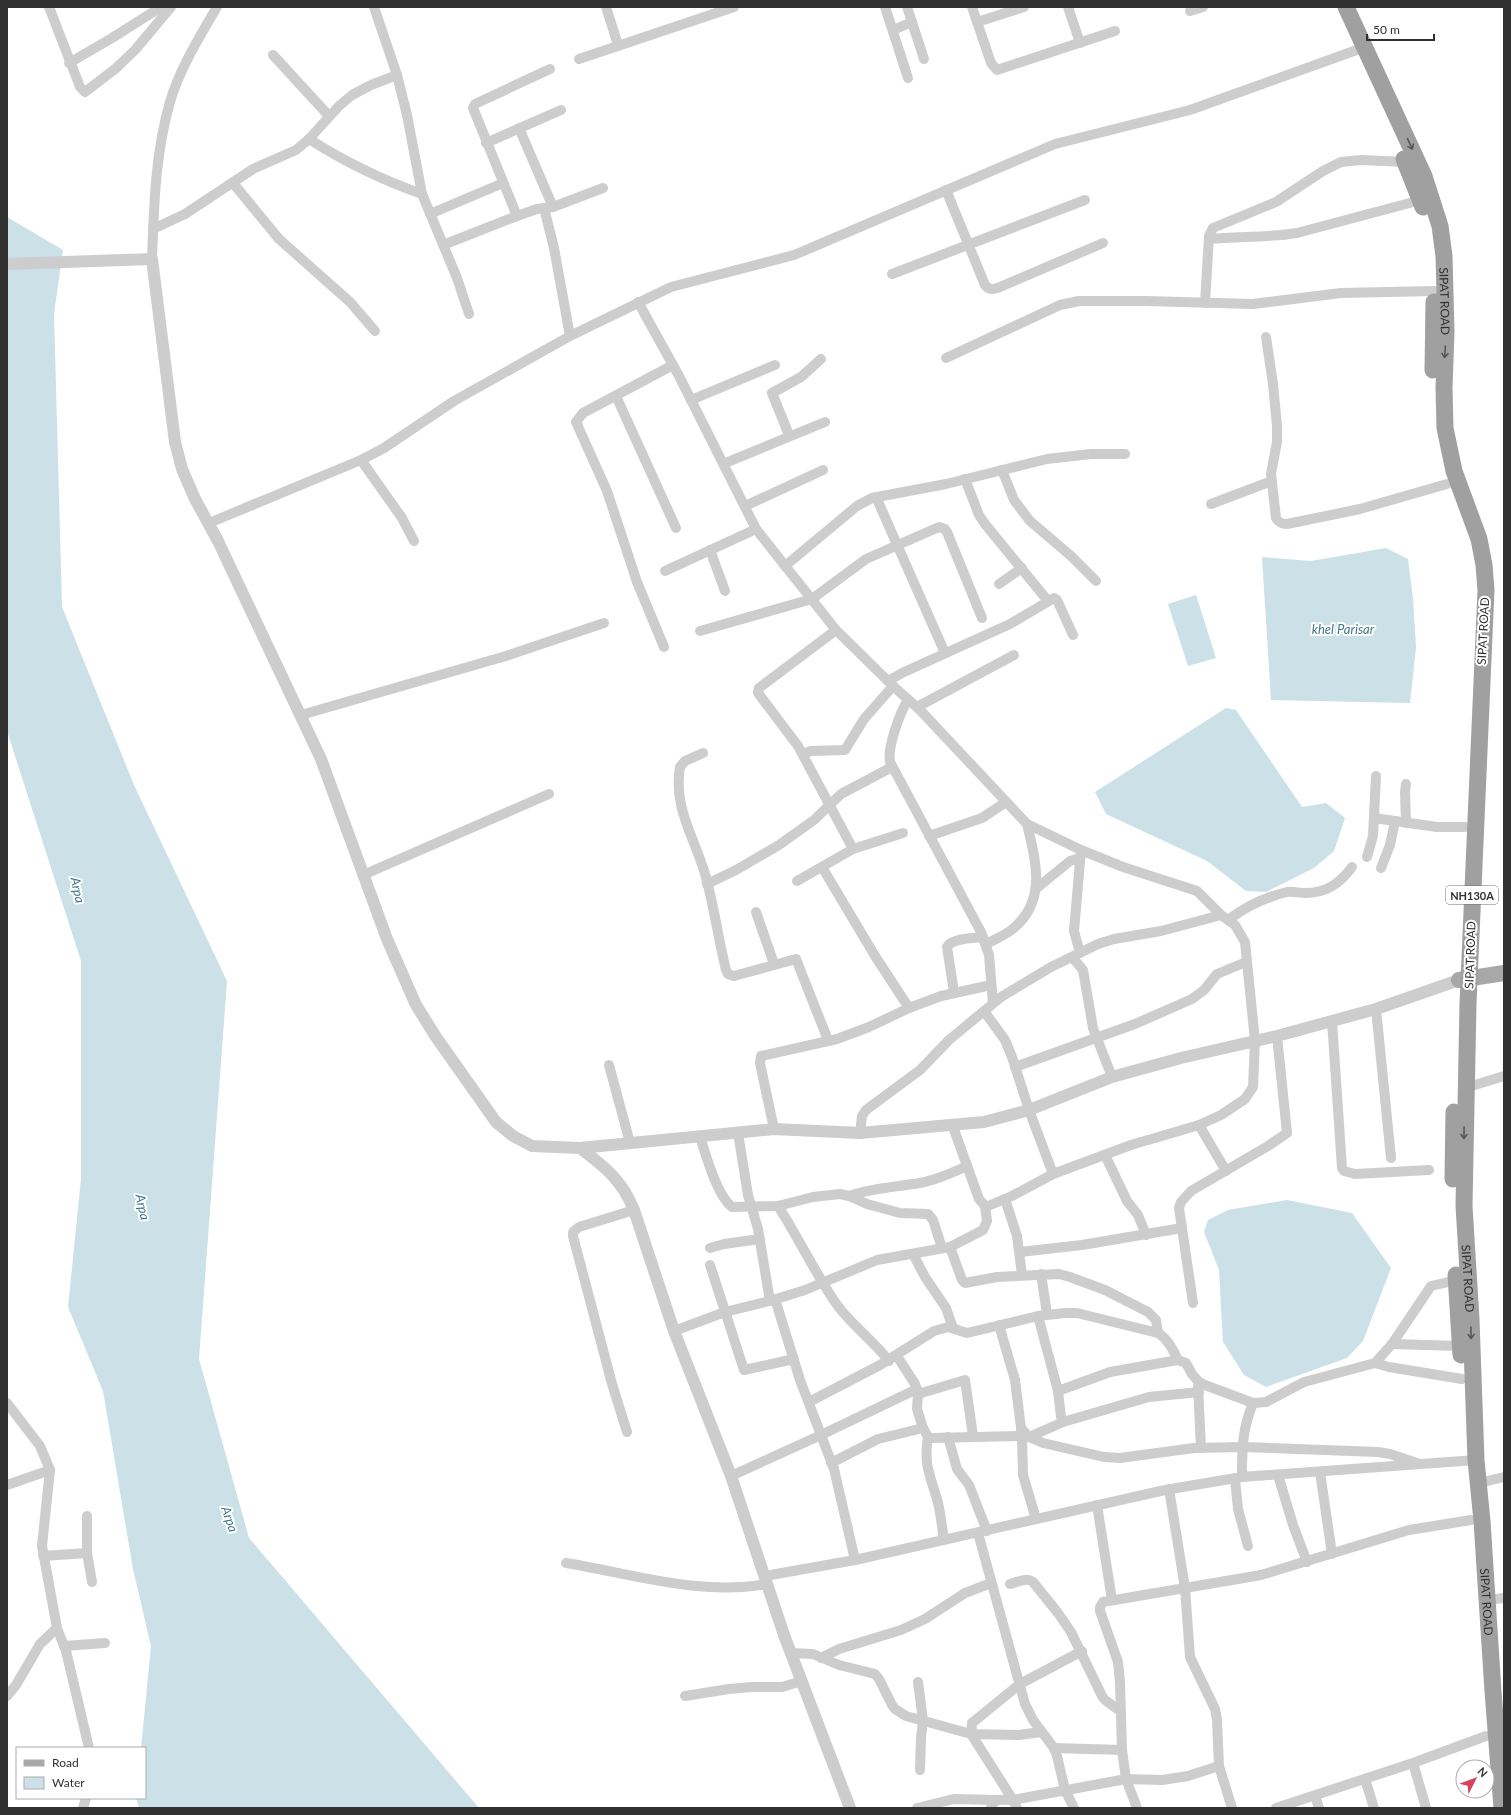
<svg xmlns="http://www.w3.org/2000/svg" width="1511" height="1815" viewBox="0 0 1511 1815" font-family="Lato,sans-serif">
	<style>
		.water { fill: #cbe0e7 }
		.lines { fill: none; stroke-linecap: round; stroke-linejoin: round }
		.minor { stroke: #cdcdcd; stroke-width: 10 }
		.tertiary { stroke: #cdcdcd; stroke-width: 12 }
		.primary { stroke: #a8a8a8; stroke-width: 16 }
		.trunk { stroke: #a0a0a0; stroke-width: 17 }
		.oneway { stroke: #575757 }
		.labels { text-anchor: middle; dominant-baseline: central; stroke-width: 4; stroke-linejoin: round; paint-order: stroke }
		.shield { fill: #fff; stroke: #6e6e6e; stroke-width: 1 }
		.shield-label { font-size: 11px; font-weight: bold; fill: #303030 }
		.street-label { font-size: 12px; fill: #303030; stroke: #fff }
		.water-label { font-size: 13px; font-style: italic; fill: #45788b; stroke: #fff }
	</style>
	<rect width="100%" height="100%" fill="#fff"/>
	<!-- water -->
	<g class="water">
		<polygon points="7,217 63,250 54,314 62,607 134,785 227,981 199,1359 249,1538 479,1808 139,1808 136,1798 145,1798 145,1748 141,1748 151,1646 133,1569 103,1391 68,1307 81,1179 81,961 7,731"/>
		<polygon points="1386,548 1408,559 1413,599 1416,647 1410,703 1271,700 1262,557 1311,561"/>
		<polygon points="1196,595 1216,658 1188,666 1168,604"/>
		<polygon points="1226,708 1236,710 1302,807 1326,803 1345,818 1334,851 1314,868 1266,892 1246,891 1207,861 1106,814 1095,792"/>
		<polygon points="1287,1200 1352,1213 1391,1268 1363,1341 1347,1358 1266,1387 1244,1375 1223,1342 1219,1270 1204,1232 1208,1220 1228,1210"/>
	</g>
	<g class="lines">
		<!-- minor -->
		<g class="minor">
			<polyline points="49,7 80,87 85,92 115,69 135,50 171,7"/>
			<polyline points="374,7 397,75 407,115 422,194 457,278 469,314"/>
			<polyline points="606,7 618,45"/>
			<polyline points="885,7 908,78"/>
			<polyline points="907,7 924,59"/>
			<polyline points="972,7 991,63 997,70 1115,31"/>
			<polyline points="1068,7 1080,43"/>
			<polyline points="1190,11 1203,7"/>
			<polyline points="977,22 1024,7"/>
			<polyline points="893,30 912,22"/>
			<polyline points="273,55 329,116"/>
			<polyline points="579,59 734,7"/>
			<polyline points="69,63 112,38 161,7"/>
			<polyline points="519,128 553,207"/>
			<path d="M309,139C345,162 382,180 422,194"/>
			<polyline points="486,143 561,110"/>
			<polyline points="233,183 279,239 350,302 375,331"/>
			<path d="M946,190L985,285C990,291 994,289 1000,287L1103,243"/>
			<polyline points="544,208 554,248 570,336"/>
			<polyline points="430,214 503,183"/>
			<polyline points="517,216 473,108 475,104 550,69"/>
			<polyline points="153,229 185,214 253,169 296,150 309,139 339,106 352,95 371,85 397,75"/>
			<path d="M1209,239C1238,236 1268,238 1297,233L1421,200"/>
			<polyline points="443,245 517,216 537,209 553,207 603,188"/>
			<path d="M152,259C154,206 155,154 170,102C179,70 200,36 217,7"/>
			<polyline points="892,274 1085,200"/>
			<polyline points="638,302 679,376 756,529 836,630 893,686 920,710 1027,824 1081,850 1123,867 1197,891 1221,915 1235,925 1245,942 1255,1041 1253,1087 1245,1099 1221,1115 1199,1125 1131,1145 1053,1174 1012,1196 988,1206 985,1206 979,1199 952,1124"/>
			<polyline points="1205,303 1209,236 1213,228 1276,202 1323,171 1341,162 1361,160 1405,162"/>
			<path d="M1266,337L1273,384L1277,426V442L1271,474L1276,518C1279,523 1282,524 1287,524L1360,509L1447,484"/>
			<polyline points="946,358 1047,311 1060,305 1079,301 1146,301 1253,304 1341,293 1434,291"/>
			<polyline points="616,396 676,528"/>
			<polyline points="691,400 775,365"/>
			<polyline points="789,435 772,393 801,377 821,359"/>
			<polyline points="361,460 402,518 414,541"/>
			<polyline points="723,464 825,422"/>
			<polyline points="1002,470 1014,500 1030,521 1071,556 1096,581"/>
			<polyline points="965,479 979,515 985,524 1048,601"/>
			<polyline points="876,497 945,653"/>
			<polyline points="1211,504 1272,481"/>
			<polyline points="745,506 823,470"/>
			<polyline points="209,523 361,460 384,448 454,401 570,336 671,287 794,255 1055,144 1190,110 1365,47"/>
			<polyline points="710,550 725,591"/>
			<polyline points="785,566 857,506 872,498 946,484 1047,459 1091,454 1125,454"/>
			<polyline points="665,571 756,529"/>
			<polyline points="999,584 1022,568"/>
			<polyline points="836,630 759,688 758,693 798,746 853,849"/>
			<polyline points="700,631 812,599 866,559 939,527 945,529 947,532 982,618"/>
			<polyline points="664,647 637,582 607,491 576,422 583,413 673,365"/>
			<polyline points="888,681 902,673 1010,624 1054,598 1057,600 1073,635"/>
			<path d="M908,700C900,712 887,748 890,762L981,932L989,955L993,1003"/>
			<polyline points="917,707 1014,655"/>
			<polyline points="301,715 506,656 604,623"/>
			<path d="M703,753L685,761L680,767C673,808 694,836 705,874C714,905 718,938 726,970L728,974L734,976L796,959L828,1040"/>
			<polyline points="803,754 811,751 845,750 864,719 893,686"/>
			<polyline points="1406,784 1405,792 1406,823"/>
			<polyline points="1374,818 1437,827 1465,827"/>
			<polyline points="929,836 982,818 1006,802"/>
			<polyline points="1367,857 1373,836 1376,776"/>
			<polyline points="822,867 875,956 909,1008"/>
			<polyline points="1381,868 1390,845 1395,821"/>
			<polyline points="363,875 549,794"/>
			<polyline points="797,881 853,849 903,833"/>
			<polyline points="707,884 736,870 779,845 814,820 841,794 892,767"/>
			<polyline points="1037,888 1070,861 1080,858"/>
			<polyline points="756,912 774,964"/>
			<path d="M1228,920C1245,907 1266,897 1287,892C1293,891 1299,893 1305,893C1327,893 1340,883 1352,867"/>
			<path d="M986,944C994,940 1003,936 1010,931C1048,903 1036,862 1027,824"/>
			<polyline points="1080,953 1074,931 1081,850"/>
			<polyline points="1072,957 1083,970 1093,1028 1112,1077"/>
			<path d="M954,992L947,947C952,938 973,938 983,937"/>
			<polyline points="1376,1009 1391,1158"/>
			<polyline points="984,1011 1005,1040 1012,1057 1029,1110 1053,1174"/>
			<polyline points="1332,1021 1342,1168 1344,1171 1355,1174 1429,1170"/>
			<polyline points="609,1065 630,1143"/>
			<polyline points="1015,1067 1135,1024 1192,999 1204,990 1217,974 1246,962"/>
			<polyline points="1465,1088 1504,1076"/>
			<polyline points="1199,1125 1226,1171"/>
			<polyline points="774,1129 760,1063 761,1056 837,1039 869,1027 909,1008 941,996 991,985"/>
			<polyline points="738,1133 748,1195 758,1229 770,1301"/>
			<polyline points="860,1133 862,1116 866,1110 920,1070 949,1040 1001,997 1051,967 1098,944 1114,939 1161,931 1221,915"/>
			<path d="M700,1137C706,1155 717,1196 732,1207L778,1206L813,1197L840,1194L849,1196L867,1204L900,1213L928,1214L933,1220L942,1248"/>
			<polyline points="1105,1155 1127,1201 1138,1215 1146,1235"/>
			<path d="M849,1196C872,1188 896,1187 920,1183C936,1180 952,1173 967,1166"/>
			<polyline points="1005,1199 1017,1236 1022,1275"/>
			<path d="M778,1206C798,1237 814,1271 835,1302C850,1324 872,1339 889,1361"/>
			<polyline points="950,1247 962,1280 965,1283 997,1277 1059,1274 1070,1277 1105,1290 1148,1312 1156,1320 1158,1333"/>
			<polyline points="710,1248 724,1244 760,1239"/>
			<polyline points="1020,1252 1082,1245 1182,1228"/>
			<polyline points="913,1254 925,1277 946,1308 953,1328"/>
			<polyline points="710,1265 744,1370 794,1359"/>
			<polyline points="1041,1274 1047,1314"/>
			<polyline points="775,1299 800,1380 834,1469 855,1560"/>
			<polyline points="1193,1303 1179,1208 1181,1202 1191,1191 1268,1146 1287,1133 1277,1036"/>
			<polyline points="1038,1316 1058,1391 1061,1417 1063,1422 1149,1397 1199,1392"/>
			<polyline points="999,1325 1015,1380 1022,1436 1023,1475 1036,1519"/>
			<polyline points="674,1331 725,1312 770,1301 805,1290 877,1260 950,1247 983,1230 987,1221 985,1206"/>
			<polyline points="1392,1344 1460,1346"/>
			<polyline points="897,1356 915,1384 918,1394 917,1409 923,1428 928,1437 932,1438 1022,1436 1029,1437 1063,1422"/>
			<polyline points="1375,1363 1389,1367 1462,1379"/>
			<polyline points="1198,1386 1201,1448"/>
			<polyline points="1058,1391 1110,1372 1178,1360 1186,1363 1192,1374 1198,1381 1205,1385 1253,1403 1266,1402 1304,1382 1375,1363 1392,1344 1431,1286 1457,1280"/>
			<polyline points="918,1394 965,1380 973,1436"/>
			<path d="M809,1402L880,1365L934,1331L948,1327L967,1333L1038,1316L1065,1313H1077L1158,1333C1168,1339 1173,1350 1178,1360"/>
			<polyline points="7,1403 40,1446 50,1470 42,1546 57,1628 40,1644 16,1685 7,1696"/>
			<polyline points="1021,1428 1029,1437 1043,1443 1104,1457 1120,1458 1194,1448 1242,1447 1378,1452 1390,1454 1417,1463"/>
			<polyline points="627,1432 612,1384 573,1236 573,1232 579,1227 634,1210"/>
			<path d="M928,1437C923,1466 931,1476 938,1503C941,1515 942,1528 944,1540"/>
			<polyline points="948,1437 957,1469 969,1485 987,1531"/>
			<polyline points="831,1463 878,1439 923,1428"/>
			<polyline points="1320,1472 1332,1554"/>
			<polyline points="1278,1475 1293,1525 1307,1562"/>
			<polyline points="731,1476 821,1435 917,1389"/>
			<path d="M1242,1477C1242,1449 1242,1430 1253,1403"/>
			<polyline points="1235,1479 1238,1509 1248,1546"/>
			<polyline points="1479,1483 1504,1477"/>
			<polyline points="7,1485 50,1470"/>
			<polyline points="1169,1489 1185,1588 1190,1657 1215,1709 1217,1720 1219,1766 1232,1808"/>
			<polyline points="1097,1505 1112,1600"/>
			<polyline points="87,1516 87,1553 92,1582"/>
			<polyline points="978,1533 1025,1704 1033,1720 1054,1748 1057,1756 1065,1790 1074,1808"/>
			<polyline points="43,1556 87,1553"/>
			<path d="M566,1563C633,1574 699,1596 768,1584"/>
			<polyline points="765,1576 855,1560 1165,1490 1242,1477 1476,1460"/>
			<path d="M1010,1584C1018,1582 1026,1577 1033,1582L1058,1613L1071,1632L1102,1696L1105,1700L1120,1711"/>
			<polyline points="1487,1600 1504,1598"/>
			<polyline points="57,1628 66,1651 89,1748"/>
			<polyline points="64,1646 105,1643"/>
			<polyline points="791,1653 813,1654 839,1665 875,1674 879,1679 892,1705 895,1709 906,1716 971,1734 1019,1735 1041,1732"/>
			<polyline points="821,1658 839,1649 901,1630 925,1619 965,1593 991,1583"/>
			<polyline points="918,1682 923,1721 921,1737 920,1770"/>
			<polyline points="685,1696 729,1689 752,1687 782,1687 802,1681"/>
			<polyline points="1054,1748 1122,1750"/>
			<polyline points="1413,1763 1426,1808"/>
			<polyline points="1365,1779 1374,1808"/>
			<polyline points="1315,1796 1319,1808"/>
			<polyline points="83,1808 86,1798"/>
			<polyline points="917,1808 954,1799 997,1800"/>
			<path d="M991,1808C994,1797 1004,1800 1013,1800L1126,1779L1162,1780L1188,1776L1219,1766"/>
			<polyline points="1017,1808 1013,1800 971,1734 972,1723 1020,1684 1082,1651"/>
			<polyline points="1137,1808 1126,1779 1122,1750 1120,1682 1118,1662 1100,1611 1100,1607 1103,1602 1261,1575 1409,1530 1471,1520"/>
			<polyline points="1276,1808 1413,1763 1486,1736"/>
		</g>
		<!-- tertiary -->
		<g class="tertiary">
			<polyline points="7,264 152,259 175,442 182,469 195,499 218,541 321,759 387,939 416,1005 436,1037 496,1122 513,1136 532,1146 580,1148 774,1129 860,1133 984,1122 1029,1110 1112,1077 1181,1058 1277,1036 1376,1009 1459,980"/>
			<path d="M580,1148C605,1167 622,1180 634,1210L674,1331L731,1476L784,1635L850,1808"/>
		</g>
		<!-- primary -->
		<polyline class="primary" points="1459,980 1504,973"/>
		<!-- trunk -->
		<g class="trunk">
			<path id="s1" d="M1346,7L1424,176L1440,226L1444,256L1446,332L1444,388L1445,428L1454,471L1479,539L1484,565L1486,590L1468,1004L1464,1206L1471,1319L1476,1460L1482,1521L1493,1691L1502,1808"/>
			<polyline points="1404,159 1423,207"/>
			<polyline points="1433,370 1434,302"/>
			<polyline points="1453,1179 1454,1112"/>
			<polyline points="1456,1275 1461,1355"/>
		</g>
	</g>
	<!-- one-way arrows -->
	<defs><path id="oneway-shaft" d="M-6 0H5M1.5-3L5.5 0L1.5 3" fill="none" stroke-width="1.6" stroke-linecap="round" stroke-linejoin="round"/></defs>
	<g class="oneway">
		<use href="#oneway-shaft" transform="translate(1410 144) rotate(65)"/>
		<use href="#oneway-shaft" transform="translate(1445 352) rotate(93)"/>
		<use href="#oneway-shaft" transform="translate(1464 1133) rotate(91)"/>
		<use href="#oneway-shaft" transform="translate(1471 1333) rotate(89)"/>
	</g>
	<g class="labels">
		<!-- shield labels -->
		<rect class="shield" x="1446" y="886" width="52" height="18" rx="3"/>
		<g class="shield-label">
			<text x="1472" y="895">NH130A</text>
		</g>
		<!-- street labels -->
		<g class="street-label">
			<text stroke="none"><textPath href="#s1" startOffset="314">SIPAT ROAD</textPath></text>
			<text transform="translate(1483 631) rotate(-87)">SIPAT ROAD</text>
			<text transform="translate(1470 955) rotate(-88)">SIPAT ROAD</text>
			<text stroke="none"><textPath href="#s1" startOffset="1298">SIPAT ROAD</textPath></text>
			<text stroke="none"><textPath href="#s1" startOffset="1622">SIPAT ROAD</textPath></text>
		</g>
		<!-- water labels -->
		<g class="water-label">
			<text x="1343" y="629">khel Parisar</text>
			<text transform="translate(78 890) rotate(78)">Arpa</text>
			<text transform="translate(143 1207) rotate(78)">Arpa</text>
			<text transform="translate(230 1519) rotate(71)">Arpa</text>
		</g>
	</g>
	<!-- border -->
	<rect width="1511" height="1815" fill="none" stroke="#303030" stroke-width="16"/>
	<!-- legend -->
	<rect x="16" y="1747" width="130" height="52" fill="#ffffff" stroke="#acacac"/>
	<rect x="24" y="1760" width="20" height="6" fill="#a8a8a8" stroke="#acacac"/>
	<text x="52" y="1767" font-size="12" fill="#303030">Road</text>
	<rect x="24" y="1777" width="20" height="12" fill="#cbe0e7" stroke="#acacac"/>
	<text x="52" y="1787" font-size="12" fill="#303030">Water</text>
	<!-- north arrow -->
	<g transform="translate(1475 1779) rotate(48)"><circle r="19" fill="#ffffff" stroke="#acacac"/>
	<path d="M0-3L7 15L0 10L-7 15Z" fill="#d6435f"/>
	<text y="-6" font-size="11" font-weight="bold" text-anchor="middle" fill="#303030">N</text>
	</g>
	<!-- scale -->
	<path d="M1367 34v6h67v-6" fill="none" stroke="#303030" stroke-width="2"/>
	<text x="1373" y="34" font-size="12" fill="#303030" stroke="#ffffff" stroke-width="3" paint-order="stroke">50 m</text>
</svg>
